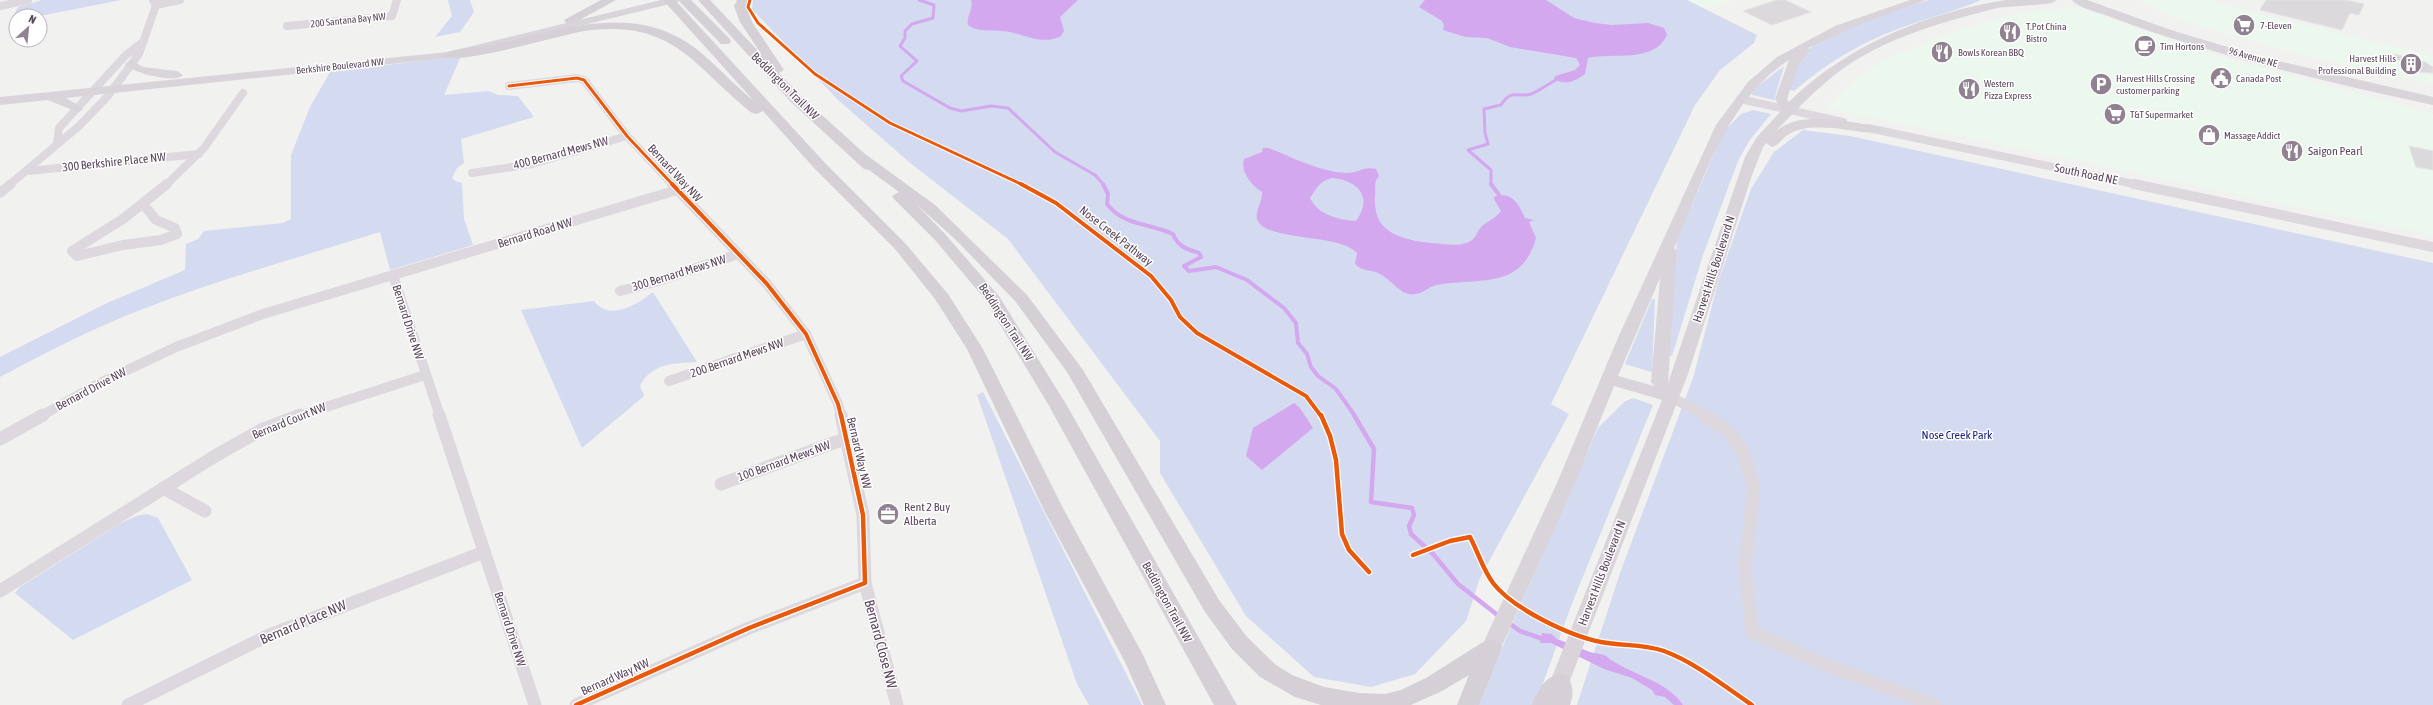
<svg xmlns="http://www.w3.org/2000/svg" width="2433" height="705" viewBox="0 0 2433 705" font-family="'Asap Condensed',sans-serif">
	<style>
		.commercial { fill: #ecf7ed }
		.green { fill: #d4daf0 }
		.water { fill: #d4a8ef; fill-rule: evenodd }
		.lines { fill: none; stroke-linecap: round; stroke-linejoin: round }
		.stream-far2 { stroke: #d4a8ef; stroke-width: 3 }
		.stream-far1 { stroke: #d4a8ef; stroke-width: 4 }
		.stream { stroke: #d4a8ef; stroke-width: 4.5 }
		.building { fill: #dcd9dc; stroke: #e3e2e3 }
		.street-far2 { stroke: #ddd8dd; stroke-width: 8 }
		.street-far1 { stroke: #ddd8dd; stroke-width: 10 }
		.street { stroke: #ddd8dd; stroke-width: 13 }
		.secondary { fill: #d9d4da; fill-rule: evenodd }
		.primary { fill: #d5cfd6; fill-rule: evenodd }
		.cycleway-far2-casing { stroke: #fff; stroke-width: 5 }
		.cycleway-far1-casing { stroke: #fff; stroke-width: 6 }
		.cycleway-casing { stroke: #fff; stroke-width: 7 }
		.cycleway-far2 { stroke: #e8590c; stroke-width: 3 }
		.cycleway-far1 { stroke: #e8590c; stroke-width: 4 }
		.cycleway { stroke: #e8590c; stroke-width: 4.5 }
		.labels { text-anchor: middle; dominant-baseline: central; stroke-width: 3; stroke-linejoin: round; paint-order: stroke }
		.far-street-label { font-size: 10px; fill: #5b475d; stroke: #fff }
		.far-poi-label { font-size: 10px; fill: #5b475d; stroke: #fff; text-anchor: start }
		.street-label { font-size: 12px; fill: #5b475d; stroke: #fff }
		.poi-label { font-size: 12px; fill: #5b475d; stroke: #fff; text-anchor: start }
		.park-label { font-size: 12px; fill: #151d81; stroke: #fff }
		.near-street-label { font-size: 14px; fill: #5b475d; stroke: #fff }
	</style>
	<rect width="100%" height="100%" fill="#f1f1f0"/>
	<!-- commercial -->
	<g class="commercial">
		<polygon points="1687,0 1734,0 1705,9"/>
		<polygon points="2138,0 2211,0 2223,5 2433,56 2433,84 2299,54 2178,20"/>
		<polygon points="2074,6 2215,55 2433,114 2433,235 1826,108 1854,80 1884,60 1946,34 2011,15"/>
	</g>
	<!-- green -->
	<g class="green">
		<polygon points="42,0 121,0 40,16 16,16 16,21 10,22 18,7"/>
		<polygon points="448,0 470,0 474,12 460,32 435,37 452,16"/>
		<polygon points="753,0 1687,0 1757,35 1754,43 1720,70 1695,105 1551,404 1569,414 1480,578 1466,621 1415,674 1371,687 1314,677 1246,616 1160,473 1160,441 1008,239 909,162 837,99 752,9"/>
		<path d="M1929,0H1981C1954,12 1926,18 1898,29C1860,43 1825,64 1794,91L1788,89C1794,76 1798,59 1809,49C1830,29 1900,8 1929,0Z"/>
		<path d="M461,56L444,95L489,91L498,95L518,96L534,117L461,139L464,163L457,168L452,178L455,181L462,183L464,219L473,245L390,270L380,232C301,257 220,279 143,309C93,328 47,352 0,377V357L107,303L185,270L186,244L198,239L204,231L283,223L291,219V155L310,107L330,72Z"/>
		<polygon points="1784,66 1774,100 1752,95 1753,90"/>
		<polygon points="1753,110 1771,114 1749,141 1738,161 1703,255 1672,356 1667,354 1677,239 1724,131 1741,114"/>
		<polygon points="1803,130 1850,136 2433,263 2433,705 1577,705 1620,573 1693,378 1719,279 1751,189 1774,152"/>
		<path d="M653,292L697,362C675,363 651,363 640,386L644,396L582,448L521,310L594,301C610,322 638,304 653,292Z"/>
		<polygon points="1652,299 1655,299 1652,372 1625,364"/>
		<polygon points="983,392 1142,705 1089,705 1077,684 977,395"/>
		<polygon points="1633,398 1653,405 1573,601 1535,705 1477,705 1598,428 1624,402"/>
		<polygon points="147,514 158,518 192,580 73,640 15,593 20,587 121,523 136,516"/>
	</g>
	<!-- water -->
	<g class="water">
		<path d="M971,0H1078L1060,17L1064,31L1061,36C1044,45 1027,36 1010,32C996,29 980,34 968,25C966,16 974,9 971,0Z"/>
		<path d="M1425,0H1546L1574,18L1595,23L1612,25L1648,23L1664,28L1667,35C1654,64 1612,52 1588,58L1585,74C1575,81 1566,86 1554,79L1555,76L1575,70L1580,65L1576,58L1510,47L1487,38L1466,37L1443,30L1444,25L1442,21L1419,7Z"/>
		<path d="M1263,148H1269C1294,158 1318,171 1346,173C1357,174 1362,166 1376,169L1379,176C1373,183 1376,188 1375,196C1372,233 1402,240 1432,243C1444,244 1458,247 1469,242C1476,239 1477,231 1482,226C1488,221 1496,218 1501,211L1494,199V197C1511,190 1519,204 1525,218L1534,220L1529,222L1536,238C1522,291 1477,277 1436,285C1429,287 1423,293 1416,294C1401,297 1392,280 1380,274C1372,269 1362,272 1355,264L1357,253C1339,233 1264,242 1257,219C1255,210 1263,201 1262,192C1252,186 1240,172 1244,159L1262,152ZM1333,178C1359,181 1373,197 1356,221C1339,220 1318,215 1310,198C1317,188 1319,181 1333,178Z"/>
		<polygon points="1294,403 1300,408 1313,428 1262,470 1246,456 1253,428"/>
		<path d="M1542,633L1552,634L1557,639C1569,643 1582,650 1594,653C1598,654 1603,654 1606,656C1629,675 1666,679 1683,705H1674L1665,697L1655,695L1652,690L1632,678L1604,669L1551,643H1540Z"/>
	</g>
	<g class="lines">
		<!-- stream-far2 -->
		<g class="stream-far2">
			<polyline points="919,0 934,5 933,18 912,24 905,31 905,38 900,46 917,61 901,76 903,81 950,108 961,111 991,106 1008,108 1055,152 1095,175 1104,185"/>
			<path d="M1491,185V170L1468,150L1488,144L1485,133L1484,109L1501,105C1512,88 1516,98 1531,94C1539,91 1548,84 1556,80"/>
		</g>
		<!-- stream-far1 -->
		<g class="stream-far1">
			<path d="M1103,184L1108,194L1107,204C1124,226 1149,223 1173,234C1178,247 1187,249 1199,253L1201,257L1184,266L1189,271L1216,267L1247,280L1284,308L1296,323L1298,343L1307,354L1311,367L1318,376L1336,389L1355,416"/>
			<polyline points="1491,184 1499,195"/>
		</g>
		<!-- stream -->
		<g class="stream">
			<polyline points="1354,415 1374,449 1371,502 1412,508 1414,515 1409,526 1411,534 1433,554 1458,584 1500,617"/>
			<polyline points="1507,622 1520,631 1546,640"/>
		</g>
	</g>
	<!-- building -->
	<g class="building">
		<polygon points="1777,0 1785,0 1811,12 1772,25 1743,11"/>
		<polygon points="2266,0 2345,0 2364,4 2359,15 2350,13 2342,30 2260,10"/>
		<polygon points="2394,54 2425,62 2433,67 2433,73 2419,72 2393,57"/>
		<polygon points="2409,146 2433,151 2433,170 2416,167"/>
	</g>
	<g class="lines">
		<!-- street-far2 -->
		<g class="street-far2">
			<polyline points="156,5 180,0"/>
			<polyline points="0,6 28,0"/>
			<polyline points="287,26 392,16 397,0"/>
			<polyline points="509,86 577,78 584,80 627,136 673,185"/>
			<polyline points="1740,99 1843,122"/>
			<polyline points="1868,128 2139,185"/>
			<polyline points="57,143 59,128 125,56 144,41"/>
			<polyline points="28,171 199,154"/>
			<polyline points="472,173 532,164 627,136"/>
			<polyline points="9,185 79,126 107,97 139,54 156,5 153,0"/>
			<polyline points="166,185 204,148 243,93"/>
		</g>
		<!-- street-far1 -->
		<g class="street-far1">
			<polyline points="672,184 767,284 806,334 838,404 841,416"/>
			<polyline points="2134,184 2433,247"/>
			<polyline points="0,193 11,184"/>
			<polyline points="144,205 156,220 175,228 177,234 161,240 123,245 77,256 72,251 123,219 167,184"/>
			<polyline points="393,275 440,416"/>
			<polyline points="620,291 655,282 738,254"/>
			<polyline points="669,381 806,334"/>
			<polyline points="1671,397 1706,416"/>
			<polyline points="41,416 98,384 176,347 263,314 677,190"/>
			<polyline points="298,416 425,375"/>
		</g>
		<!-- street -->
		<g class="street">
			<polyline points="439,415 535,705"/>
			<polyline points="1704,415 1729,432 1742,450 1754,487 1745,567 1752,632 1828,666 1935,705"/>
			<polyline points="0,439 43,415"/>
			<polyline points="721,484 847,438"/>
			<polyline points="163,488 205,511"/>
			<polyline points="865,583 897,705"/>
			<polyline points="0,591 215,456 263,429 300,415"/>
			<polyline points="128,705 269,635 484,552"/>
			<polyline points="576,705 749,628 865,583 863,515 841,415"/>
		</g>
		<!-- secondary -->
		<g class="secondary">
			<polygon points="661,0 679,0 678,2 448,58 66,98 83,108 81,111 77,112 48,100 0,105 0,97 448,52"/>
			<path d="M1910,0H1926L1863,23L1808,48L1810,50L1799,64L1787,99L1789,102C1845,46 1928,12 2006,0C2022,0 2041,0 2057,0L2052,3C2037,5 2021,6 2006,7C1996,7 1984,12 1974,14C1926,27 1876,43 1837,73C1814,91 1795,111 1775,132C1801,109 1847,122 1877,126L1883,130C1878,137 1842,128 1832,128C1816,127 1800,126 1786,136C1781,140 1779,145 1772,147L1766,143L1763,147L1752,175L1688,374L1567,688L1560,691L1553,688L1550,682L1662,400L1614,386L1575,483L1501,648L1498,654L1491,656L1484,654L1481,648L1557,483L1617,340L1716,125L1748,82L1777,57L1835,26ZM1789,60L1775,99L1782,110L1757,137L1745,157L1668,383L1677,251L1674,248C1703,182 1726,100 1789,60ZM1660,278L1651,382L1654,386L1618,376Z"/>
			<path d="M2072,0H2087L2168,29L2257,56L2433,97V105C2323,81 2213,56 2108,16C2098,12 2078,8 2072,0Z"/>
			<path d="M131,60L143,67L177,71L183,75C176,84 132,73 125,64Z"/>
		</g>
		<!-- primary -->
		<g class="primary">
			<polygon points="601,0 616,0 574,23 566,23 564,20"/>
			<path d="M663,0H675L825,163L905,243L948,294L983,349L1064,510L1143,655L1166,705H1144L1125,662L1044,510L967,349L935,299L895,249L815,169L763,111L757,114L752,113C694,67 676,22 592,30C571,31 451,69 442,55C446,49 488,46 497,44C560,30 629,4 688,43C712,59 731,83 754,101Z"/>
			<polygon points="678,0 691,0 729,38 731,41 729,44 721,44"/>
			<polygon points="698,0 710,0 762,55 740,22 734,6 737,0 749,0 746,6 752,22 784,70 779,73 801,96 865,154 935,205 1027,295 1083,370 1219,600 1247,637 1276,665 1292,675 1324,687 1359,693 1385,694 1401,690 1426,678 1483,642 1491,639 1499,642 1502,648 1479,705 1457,705 1469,675 1442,691 1411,705 1321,705 1295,697 1260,677 1232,649 1205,612 1067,372 1015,301 957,241 916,204 945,234 999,296 1066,404 1237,705 1214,705 1048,404 984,298 935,240 894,199 892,196 899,192 869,170 864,169 791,102"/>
			<path d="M1560,673L1568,676C1573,687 1574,693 1570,705H1532C1538,690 1544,678 1560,673Z"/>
		</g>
		<!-- cycleway-far2 casing -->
		<g class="cycleway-far2-casing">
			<g id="cycleway-far2">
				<polyline points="750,0 748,7 758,23 815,74 890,123 1023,185"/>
				<polyline points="509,86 577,78 584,80 627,136 673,185"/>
			</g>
		</g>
		<!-- cycleway-far1 casing -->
		<g class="cycleway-far1-casing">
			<g id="cycleway-far1">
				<polyline points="672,184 767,284 806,334 838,404 841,416"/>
				<polyline points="1021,184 1056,203 1151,276 1171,300 1180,317 1197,333 1306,396 1321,416"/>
			</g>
		</g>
		<!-- cycleway casing -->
		<g class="cycleway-casing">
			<g id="cycleway">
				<polyline points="1321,415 1330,436 1336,460 1342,534 1349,550 1369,572"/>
				<path d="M1413,555L1450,541L1470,537C1478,552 1483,570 1493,583C1513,609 1570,636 1601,642C1622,646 1644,644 1664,651C1696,663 1724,686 1752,705"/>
				<polyline points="576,705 749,628 865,583 863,515 841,415"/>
			</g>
		</g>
		<!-- cycleway-far2 -->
		<use href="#cycleway-far2" class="cycleway-far2"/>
		<!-- cycleway-far1 -->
		<use href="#cycleway-far1" class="cycleway-far1"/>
		<!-- cycleway -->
		<use href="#cycleway" class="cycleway"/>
	</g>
	<!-- icons -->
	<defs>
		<g id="supermarket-disc" transform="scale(1.15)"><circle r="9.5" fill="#908290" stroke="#fff"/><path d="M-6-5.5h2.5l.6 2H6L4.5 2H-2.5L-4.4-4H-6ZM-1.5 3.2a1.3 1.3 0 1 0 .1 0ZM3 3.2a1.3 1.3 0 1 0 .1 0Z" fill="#fff"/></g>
		<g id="restaurant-disc" transform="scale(1.15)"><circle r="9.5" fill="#908290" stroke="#fff"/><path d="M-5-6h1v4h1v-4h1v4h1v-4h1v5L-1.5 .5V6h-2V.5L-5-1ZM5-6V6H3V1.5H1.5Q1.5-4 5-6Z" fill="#fff"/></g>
		<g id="cafe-disc" transform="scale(1.15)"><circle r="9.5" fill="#908290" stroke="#fff"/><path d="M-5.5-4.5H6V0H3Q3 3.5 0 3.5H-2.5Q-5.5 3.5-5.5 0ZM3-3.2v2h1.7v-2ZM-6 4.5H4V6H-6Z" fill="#fff"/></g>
		<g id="building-disc" transform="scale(1.15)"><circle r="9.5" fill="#908290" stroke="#fff"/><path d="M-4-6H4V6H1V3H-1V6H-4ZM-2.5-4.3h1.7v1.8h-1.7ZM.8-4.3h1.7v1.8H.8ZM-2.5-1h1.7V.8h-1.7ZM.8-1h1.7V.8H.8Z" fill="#fff"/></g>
		<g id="civic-disc" transform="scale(1.15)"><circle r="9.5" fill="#908290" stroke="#fff"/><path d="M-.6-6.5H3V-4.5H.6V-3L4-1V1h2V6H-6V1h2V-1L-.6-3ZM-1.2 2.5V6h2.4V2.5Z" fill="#fff"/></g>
		<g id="parking-disc" transform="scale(1.15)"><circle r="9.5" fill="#908290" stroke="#fff"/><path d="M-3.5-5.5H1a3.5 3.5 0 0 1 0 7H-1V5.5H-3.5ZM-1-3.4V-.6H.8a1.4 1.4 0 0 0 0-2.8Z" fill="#fff"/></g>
		<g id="shop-disc" transform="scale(1.15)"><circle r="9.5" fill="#908290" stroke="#fff"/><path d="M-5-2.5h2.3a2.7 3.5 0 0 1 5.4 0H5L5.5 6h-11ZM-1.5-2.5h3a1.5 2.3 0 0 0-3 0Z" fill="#fff"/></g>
		<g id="office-disc" transform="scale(1.15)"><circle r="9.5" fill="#908290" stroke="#fff"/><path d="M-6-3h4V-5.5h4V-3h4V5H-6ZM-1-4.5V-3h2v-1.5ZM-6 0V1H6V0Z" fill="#fff"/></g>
	</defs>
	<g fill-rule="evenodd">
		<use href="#supermarket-disc" x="2244" y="25"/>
		<use href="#restaurant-disc" x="2010" y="32"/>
		<use href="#cafe-disc" x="2145" y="46"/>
		<use href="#restaurant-disc" x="1942" y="52"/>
		<use href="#building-disc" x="2411" y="64"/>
		<use href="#civic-disc" x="2221" y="78"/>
		<use href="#parking-disc" x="2101" y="84"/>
		<use href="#restaurant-disc" x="1969" y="89"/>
		<use href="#supermarket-disc" x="2115" y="114"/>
		<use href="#shop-disc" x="2209" y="135"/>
		<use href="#restaurant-disc" x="2292" y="151"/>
		<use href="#office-disc" x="888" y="514"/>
	</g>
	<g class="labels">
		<!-- far-street labels -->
		<g class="far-street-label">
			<text transform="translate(348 20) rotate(-6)">200 Santana Bay NW</text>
			<text transform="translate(2253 57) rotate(16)">96 Avenue NE</text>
			<text transform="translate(340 66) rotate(-6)">Berkshire Boulevard NW</text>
		</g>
		<!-- far-poi labels -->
		<g class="far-poi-label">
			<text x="2260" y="25">7-Eleven</text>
			<text x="2026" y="26">T.Pot China<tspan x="2026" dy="12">Bistro</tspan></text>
			<text x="2160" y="46">Tim Hortons</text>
			<text x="1958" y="52">Bowls Korean BBQ</text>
			<text x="2396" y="58" text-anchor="end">Harvest Hills<tspan x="2396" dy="12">Professional Building</tspan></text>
			<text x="2116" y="78">Harvest Hills Crossing<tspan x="2116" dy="12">customer parking</tspan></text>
			<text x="2236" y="78">Canada Post</text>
			<text x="1984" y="83">Western<tspan x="1984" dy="12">Pizza Express</tspan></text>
			<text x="2130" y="114">T&amp;T Supermarket</text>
			<text x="2224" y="135">Massage Addict</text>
		</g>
		<!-- street labels -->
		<g class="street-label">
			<text transform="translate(785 86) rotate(45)">Beddington Trail NW</text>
			<text transform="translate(561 153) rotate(-15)">400 Bernard Mews NW</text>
			<text transform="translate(114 162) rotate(-6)">300 Berkshire Place NW</text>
			<text transform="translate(675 173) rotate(47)">Bernard Way NW</text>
			<text transform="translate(2086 174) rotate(12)">South Road NE</text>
			<text transform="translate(535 233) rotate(-17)">Bernard Road NW</text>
			<text transform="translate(1116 236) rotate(38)">Nose Creek Pathway</text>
			<text transform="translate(1714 269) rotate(-72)">Harvest Hills Boulevard N</text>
			<text transform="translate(679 273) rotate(-17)">300 Bernard Mews NW</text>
			<text transform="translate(408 322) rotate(72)">Bernard Drive NW</text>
			<text transform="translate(1006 322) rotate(57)">Beddington Trail NW</text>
			<text transform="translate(737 358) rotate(-19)">200 Bernard Mews NW</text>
			<text transform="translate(91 389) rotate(-28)">Bernard Drive NW</text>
			<text transform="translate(289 421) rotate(-22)">Bernard Court NW</text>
			<text transform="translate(859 453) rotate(77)">Bernard Way NW</text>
			<text transform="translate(784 461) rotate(-20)">100 Bernard Mews NW</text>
			<text transform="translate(1602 573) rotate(-69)">Harvest Hills Boulevard N</text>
			<text transform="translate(1167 602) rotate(61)">Beddington Trail NW</text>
			<text transform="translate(510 629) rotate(72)">Bernard Drive NW</text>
			<text transform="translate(615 677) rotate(-24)">Bernard Way NW</text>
		</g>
		<!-- poi labels -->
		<g class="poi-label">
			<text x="2308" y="151">Saigon Pearl</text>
			<text x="904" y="507">Rent 2 Buy<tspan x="904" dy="14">Alberta</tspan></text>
		</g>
		<!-- park labels -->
		<g class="park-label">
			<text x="1957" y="435">Nose Creek Park</text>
		</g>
		<!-- near-street labels -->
		<g class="near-street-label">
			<text transform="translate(303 622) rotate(-23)">Bernard Place NW</text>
			<text transform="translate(881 644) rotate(75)">Bernard Close NW</text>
		</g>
	</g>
	<!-- north arrow -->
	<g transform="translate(28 28) rotate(27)"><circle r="19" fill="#ffffff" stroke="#bdb5be"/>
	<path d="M0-3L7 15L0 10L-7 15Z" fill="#908290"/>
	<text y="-6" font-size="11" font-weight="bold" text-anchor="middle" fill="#5b475d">N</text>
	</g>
</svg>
